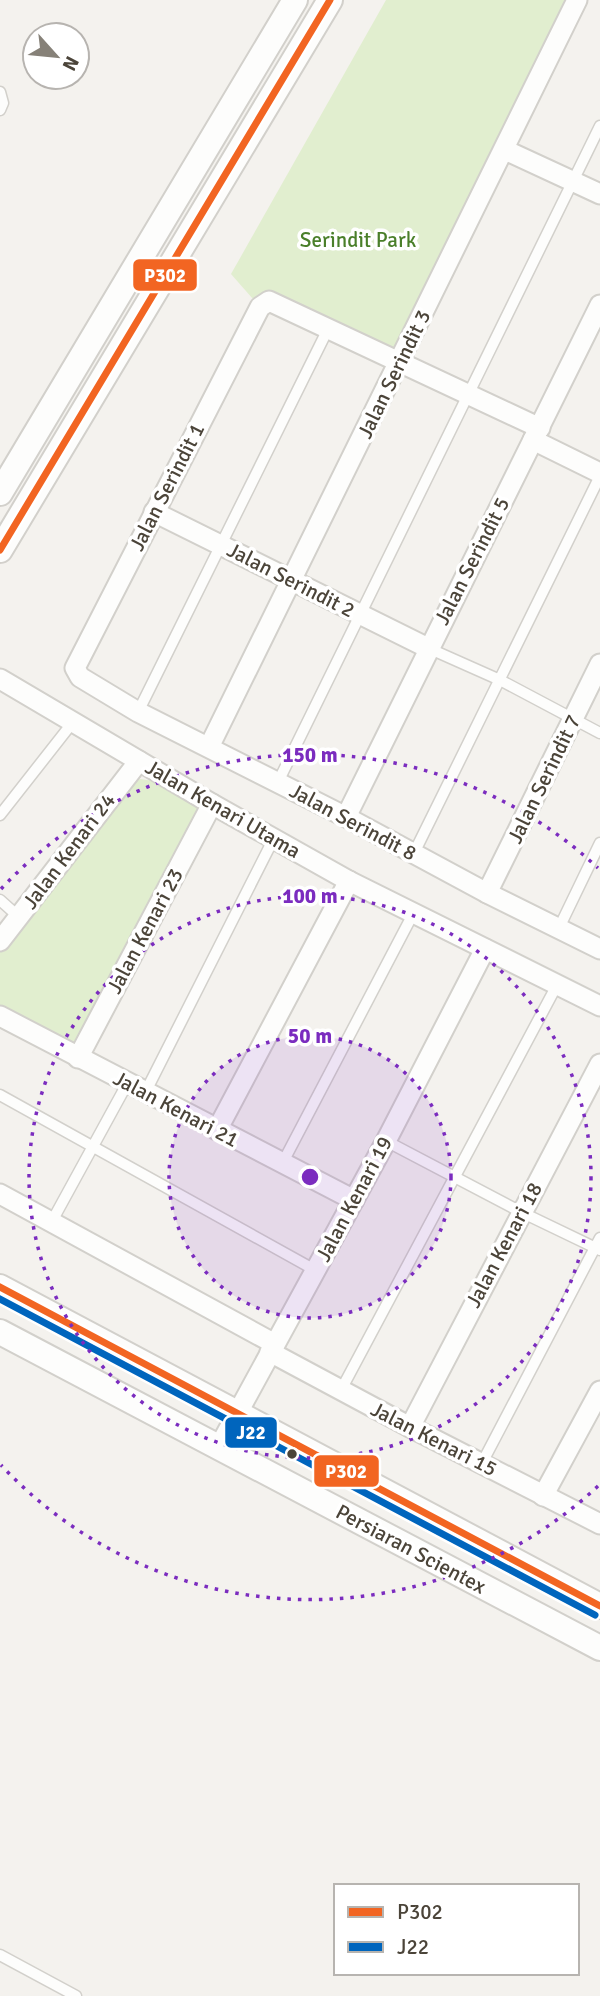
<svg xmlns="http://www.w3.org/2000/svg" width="600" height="1996" viewBox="0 0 600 1996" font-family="Signika,sans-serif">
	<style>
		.green { fill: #e1eecf }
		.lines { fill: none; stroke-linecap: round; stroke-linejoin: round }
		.service-casing { stroke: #d2d0cb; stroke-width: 13 }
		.minor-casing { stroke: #d2d0cb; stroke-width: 23 }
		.tertiary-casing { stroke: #d2d0cb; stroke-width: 28 }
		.service { stroke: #fdfdfc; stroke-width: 10 }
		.minor { stroke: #fdfdfc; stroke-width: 19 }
		.tertiary { stroke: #fdfdfc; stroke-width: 24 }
		.bus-1-casing { stroke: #fff; stroke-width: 12 }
		.bus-2-casing { stroke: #fff; stroke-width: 12 }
		.bus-1 { stroke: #f26522; stroke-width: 7 }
		.bus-2 { stroke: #0065bd; stroke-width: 7 }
		.ring { fill: none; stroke: #7b2cbf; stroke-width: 3.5; stroke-dasharray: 3.5 7 }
		.bus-dot { fill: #4b4439; stroke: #fff; stroke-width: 2.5 }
		.labels { text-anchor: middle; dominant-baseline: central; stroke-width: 7; stroke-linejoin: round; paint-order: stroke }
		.park-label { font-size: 21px; fill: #4a7f2a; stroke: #fff }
		.street-label { font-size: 21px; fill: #4b4439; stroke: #fff }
		.centre { fill: #7b2cbf; stroke: #fff; stroke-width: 3.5 }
		.ring-label { font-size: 21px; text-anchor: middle; font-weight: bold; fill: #7b2cbf; stroke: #fff; stroke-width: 7; stroke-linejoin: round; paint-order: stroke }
		.line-badge { stroke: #fff; stroke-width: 2.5 }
		.badge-label { font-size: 19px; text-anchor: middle; font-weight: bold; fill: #fff }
	</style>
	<rect width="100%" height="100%" fill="#f4f2ee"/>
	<!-- green -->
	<g class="green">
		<polygon points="386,0 577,0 400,363 260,307 231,274"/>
		<polygon points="140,779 167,783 199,809 77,1039 66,1051 0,1016 0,947 91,834 100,830 104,812 118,794"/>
	</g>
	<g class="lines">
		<!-- service casing -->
		<g class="service-casing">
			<g id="service">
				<polyline points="0,92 3,103 0,110"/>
				<polyline points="428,648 500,680 600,733"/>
				<polyline points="138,712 328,329"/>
				<polyline points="278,782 600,126"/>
				<polyline points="0,815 73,722"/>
				<polyline points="414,853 600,476"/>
				<polyline points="0,900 19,917"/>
				<polyline points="558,930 600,843"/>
				<polyline points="145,1093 274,838"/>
				<polyline points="0,1095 315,1270"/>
				<polyline points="386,1141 521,1212 600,1250"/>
				<polyline points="282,1164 413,914"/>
				<polyline points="51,1223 127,1084"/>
				<polyline points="341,1390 557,985"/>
				<polyline points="482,1463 600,1238"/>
				<polyline points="0,1955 76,1996"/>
			</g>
		</g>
		<!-- minor casing -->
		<g class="minor-casing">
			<g id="minor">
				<polyline points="505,150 600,194"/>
				<polyline points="540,428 269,301 260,307 75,668 80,677 138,712 346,817 487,893 600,949"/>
				<polyline points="533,440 600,473"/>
				<polyline points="154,512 428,648"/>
				<polyline points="0,679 212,804 349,881 600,1006"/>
				<polyline points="209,747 577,0"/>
				<polyline points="346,817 600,305"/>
				<polyline points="487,893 600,664"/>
				<polyline points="0,941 139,761"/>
				<polyline points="0,1016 354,1200"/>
				<polyline points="78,1058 212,804"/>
				<polyline points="217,1130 349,881"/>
				<polyline points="0,1194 275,1344"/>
				<polyline points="270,1352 410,1427 600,1524"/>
				<polyline points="410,1427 600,1064"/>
				<polyline points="219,1447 386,1141 485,949"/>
				<polyline points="543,1496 600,1391"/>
			</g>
		</g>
		<!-- tertiary casing -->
		<g class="tertiary-casing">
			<g id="tertiary">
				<polyline points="0,493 295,0"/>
				<polyline points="0,550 330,0"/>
				<polyline points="0,1287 600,1606"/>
				<polyline points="0,1332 600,1648"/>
			</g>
		</g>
		<!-- service -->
		<use href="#service" class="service"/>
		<!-- minor -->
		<use href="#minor" class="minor"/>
		<!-- tertiary -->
		<use href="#tertiary" class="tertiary"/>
		<!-- bus-1 casing -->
		<g class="bus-1-casing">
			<g id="bus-1">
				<polyline points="0,550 330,0"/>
				<polyline points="0,1287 600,1606"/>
			</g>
		</g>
		<!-- bus-2 casing -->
		<g class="bus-2-casing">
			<polyline id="bus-2" points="0,1299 595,1615"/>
		</g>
		<!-- bus-1 -->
		<use href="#bus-1" class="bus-1"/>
		<!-- bus-2 -->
		<use href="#bus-2" class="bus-2"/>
	</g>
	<!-- distance rings -->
	<circle cx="310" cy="1177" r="141" fill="#7b2cbf" fill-opacity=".12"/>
	<g class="ring">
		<circle cx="310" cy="1177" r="141"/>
		<circle cx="310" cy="1177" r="281"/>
		<path d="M598 1486A422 422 0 0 1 1 1465M1 889A422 422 0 0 1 598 868"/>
	</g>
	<!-- markers -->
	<circle class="bus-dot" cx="292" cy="1454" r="6"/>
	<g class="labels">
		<!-- park labels -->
		<g class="park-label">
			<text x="358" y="240">Serindit Park</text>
		</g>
		<!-- street labels -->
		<g class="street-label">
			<text transform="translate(394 374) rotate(-64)">Jalan Serindit 3</text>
			<text transform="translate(167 487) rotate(-63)">Jalan Serindit 1</text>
			<text transform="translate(472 561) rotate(-63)">Jalan Serindit 5</text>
			<text transform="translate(291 580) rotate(27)">Jalan Serindit 2</text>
			<text transform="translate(544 779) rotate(-64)">Jalan Serindit 7</text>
			<text transform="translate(223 809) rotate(30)">Jalan Kenari Utama</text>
			<text transform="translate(353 822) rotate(28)">Jalan Serindit 8</text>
			<text transform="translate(69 851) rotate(-53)">Jalan Kenari 24</text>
			<text transform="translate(145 931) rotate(-62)">Jalan Kenari 23</text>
			<text transform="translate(176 1109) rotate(28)">Jalan Kenari 21</text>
			<text transform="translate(354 1199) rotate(-62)">Jalan Kenari 19</text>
			<text transform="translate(504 1245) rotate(-62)">Jalan Kenari 18</text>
			<text transform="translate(434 1439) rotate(27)">Jalan Kenari 15</text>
			<text transform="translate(411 1549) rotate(28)">Persiaran Scientex</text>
		</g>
	</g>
	<circle cx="310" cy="1177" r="10" class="centre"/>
	<g class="ring-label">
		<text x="310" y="762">150 m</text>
		<text x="310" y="903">100 m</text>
		<text x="310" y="1043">50 m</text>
	</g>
	<g class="line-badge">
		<rect x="132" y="258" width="66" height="34" rx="7" fill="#f26522"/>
		<rect x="224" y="1416" width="54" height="33" rx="7" fill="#0065bd"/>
		<rect x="313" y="1454" width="67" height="34" rx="7" fill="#f26522"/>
	</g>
	<g class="badge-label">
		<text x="165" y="282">P302</text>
		<text x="251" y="1439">J22</text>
		<text x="346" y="1478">P302</text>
	</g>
	<!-- legend -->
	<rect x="334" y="1884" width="245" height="91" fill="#ffffff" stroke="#b7b4b0" stroke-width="2"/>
	<rect x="348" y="1907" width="35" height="10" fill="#f26522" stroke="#b7b4b0" stroke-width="2"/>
	<text x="397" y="1919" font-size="21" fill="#4b4439">P302</text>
	<rect x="348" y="1942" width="35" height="10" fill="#0065bd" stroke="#b7b4b0" stroke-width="2"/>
	<text x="397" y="1954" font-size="21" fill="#4b4439">J22</text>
	<!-- north arrow -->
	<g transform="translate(56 56) rotate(117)"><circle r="33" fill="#ffffff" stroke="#b7b4b0" stroke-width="2"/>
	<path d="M0-5L12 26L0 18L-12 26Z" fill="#868178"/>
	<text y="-10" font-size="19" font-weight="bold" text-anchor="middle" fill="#4b4439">N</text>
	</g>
</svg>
